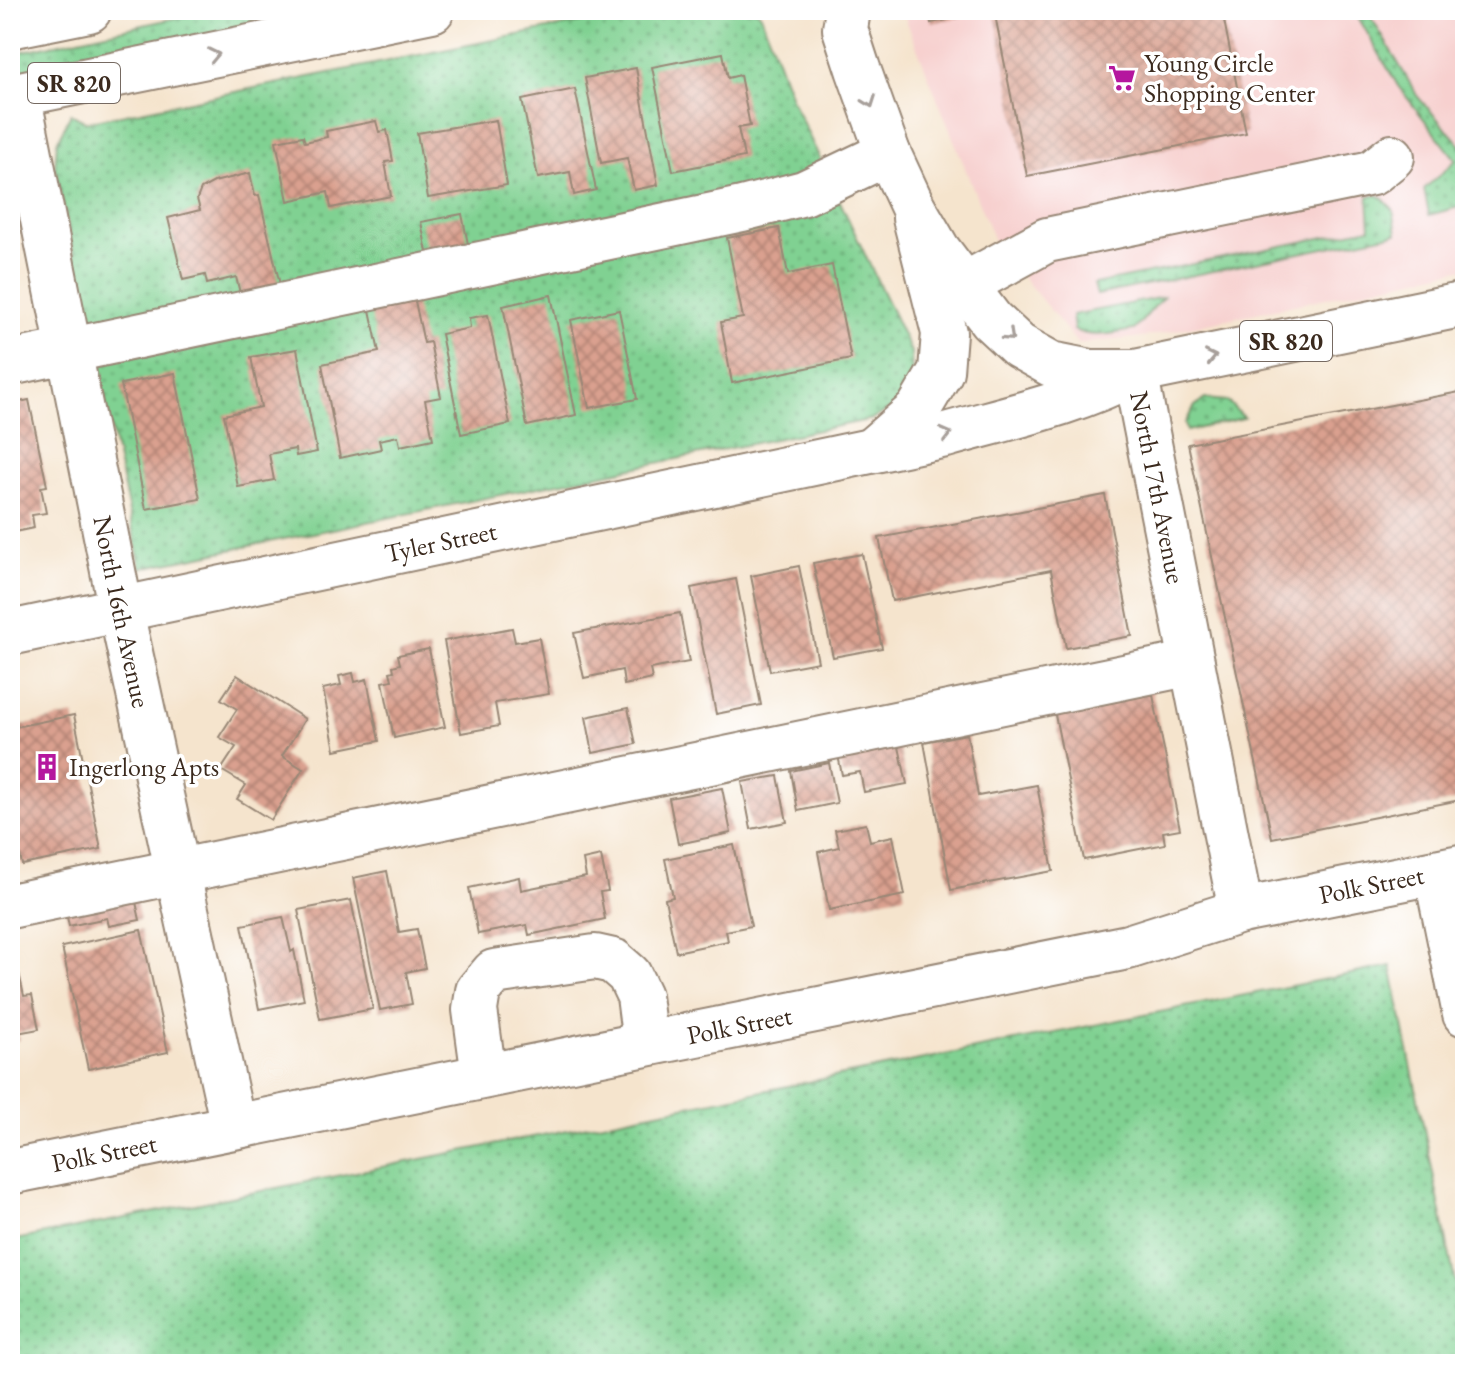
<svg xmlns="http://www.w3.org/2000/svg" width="1475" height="1374" viewBox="0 0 1475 1374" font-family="'EB Garamond',serif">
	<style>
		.built { fill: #f7d0cf }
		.grass { fill: url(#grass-dots); stroke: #5e7e58; stroke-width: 2 }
		.building { fill: url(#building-cross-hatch) }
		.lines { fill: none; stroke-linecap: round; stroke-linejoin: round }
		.minor-casing { stroke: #988776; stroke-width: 48 }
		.major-casing { stroke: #988776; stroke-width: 48 }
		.minor { stroke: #fff; stroke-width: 44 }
		.major { stroke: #fff; stroke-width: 44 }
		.oneway { stroke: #a79f9a }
		.labels { text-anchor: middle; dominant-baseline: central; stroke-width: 7; stroke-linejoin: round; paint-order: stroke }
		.shield { fill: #fff; stroke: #766a62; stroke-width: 2 }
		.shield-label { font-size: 24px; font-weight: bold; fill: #3b2a1e }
		.poi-label { font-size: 26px; fill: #3b2a1e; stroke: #fff; text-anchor: start }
		.street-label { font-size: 26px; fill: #3b2a1e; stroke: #fff }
	</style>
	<defs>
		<pattern id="grass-dots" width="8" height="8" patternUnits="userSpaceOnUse" patternTransform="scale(2)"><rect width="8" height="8" fill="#80d192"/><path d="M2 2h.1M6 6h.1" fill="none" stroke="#6aaa77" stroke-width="1.8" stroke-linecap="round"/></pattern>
		<pattern id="building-cross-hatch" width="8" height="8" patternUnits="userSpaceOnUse" patternTransform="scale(2)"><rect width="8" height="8" fill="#daa08f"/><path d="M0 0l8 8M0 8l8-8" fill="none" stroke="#b28374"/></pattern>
	</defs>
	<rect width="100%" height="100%" fill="#fff"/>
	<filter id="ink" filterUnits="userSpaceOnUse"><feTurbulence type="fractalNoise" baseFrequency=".0125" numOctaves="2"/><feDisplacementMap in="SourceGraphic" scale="16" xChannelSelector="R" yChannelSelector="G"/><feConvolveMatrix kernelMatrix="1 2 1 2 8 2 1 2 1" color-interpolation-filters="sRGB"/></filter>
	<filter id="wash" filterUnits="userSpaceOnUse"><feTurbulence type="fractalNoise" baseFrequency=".006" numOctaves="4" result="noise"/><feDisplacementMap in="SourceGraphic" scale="32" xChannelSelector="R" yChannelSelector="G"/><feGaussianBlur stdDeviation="1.8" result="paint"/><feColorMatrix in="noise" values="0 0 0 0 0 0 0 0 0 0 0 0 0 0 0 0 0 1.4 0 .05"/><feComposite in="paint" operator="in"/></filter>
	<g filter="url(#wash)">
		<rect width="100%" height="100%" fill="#f5e4cd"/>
		<!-- built -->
		<polygon class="built" points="902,10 1465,10 1465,268 1144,337 1078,344 995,243"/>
		<!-- grass -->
		<g class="grass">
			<polygon points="212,10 335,10 10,78 10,54"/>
			<polygon points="642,10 757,10 761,15 792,100 911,352 912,377 901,402 873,419 141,568 55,167 57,142 71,114 86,122"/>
			<polygon points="1354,10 1367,10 1418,97 1465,150 1465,199 1459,207 1429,215 1424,189 1456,160 1398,86"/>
			<polygon points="1379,195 1393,209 1397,233 1097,295 1094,284 1370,228 1368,196"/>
			<path d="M1163,297L1134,330C1113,333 1094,339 1074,330L1072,315Z"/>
			<polygon points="1205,399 1227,401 1244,418 1187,431 1185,423 1195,406"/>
			<polygon points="1391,966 1465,1331 1465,1364 10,1364 10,1241"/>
		</g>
		<g id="blocks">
			<!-- building -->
			<g class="building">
				<polygon points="928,10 992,10 992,11 931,23"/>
				<polygon points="994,10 1222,10 1246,133 1027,176"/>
				<polygon points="723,53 728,78 740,75 750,126 738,128 744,157 673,171 652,67"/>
				<polygon points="636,68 658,185 634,190 627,158 601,163 585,78"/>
				<polygon points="575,89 596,190 574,195 570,172 538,178 522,100"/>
				<polygon points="496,120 507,185 428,198 417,133"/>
				<polygon points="376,121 379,132 387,130 393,161 385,162 391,196 331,208 328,192 288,201 276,141 303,136 305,142 327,137 326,131"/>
				<polygon points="250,173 255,196 259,195 281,289 241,297 236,277 207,284 205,275 183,280 168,218 200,210 197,199 201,189 214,182"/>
				<polygon points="462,214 470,254 429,262 421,222"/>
				<polygon points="779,228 788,274 832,265 851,359 732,383 721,322 743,318 727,238"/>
				<polygon points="551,295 576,415 527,426 503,306"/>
				<polygon points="415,301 424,343 430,342 441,397 425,400 433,439 400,446 398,436 379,440 381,449 340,458 322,364 379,352 370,310"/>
				<polygon points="619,310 637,399 589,408 571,320"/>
				<polygon points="488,315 510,424 461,434 441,334 470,328 469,318"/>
				<polygon points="297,349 317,452 296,456 295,449 269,454 274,480 238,487 224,415 261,407 251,357"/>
				<polygon points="175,373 200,499 146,509 121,384"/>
				<polygon points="1465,391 1465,799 1272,838 1188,444"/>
				<polygon points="29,400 47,486 41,487 46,513 32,515 34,528 10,533 10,404"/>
				<polygon points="1105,495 1132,636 1066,648 1051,570 892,601 879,538"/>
				<polygon points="862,554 882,648 833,657 813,563"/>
				<polygon points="799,566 818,662 770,671 751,576"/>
				<polygon points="736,579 761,705 716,714 691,588"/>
				<polygon points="680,613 689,662 650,669 652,679 624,685 622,670 584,678 574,633"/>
				<polygon points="512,628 515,642 539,638 549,694 495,703 499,726 461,733 444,641"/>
				<polygon points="429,649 445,727 394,738 383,682 392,680 390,672 394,671 393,666 400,664 398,655"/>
				<polygon points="353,673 355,682 367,679 379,741 335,750 323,689 341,685 339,676"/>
				<polygon points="237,675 305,719 282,756 303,769 271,820 237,799 246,785 221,770 236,747 219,737 237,709 221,699"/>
				<polygon points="1152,690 1180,829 1163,832 1165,844 1084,860 1054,710"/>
				<polygon points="628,708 636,744 593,753 586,717"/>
				<polygon points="74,715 101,849 22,865 10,805 10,728"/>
				<polygon points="967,734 978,796 1037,785 1053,871 951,890 924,742"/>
				<polygon points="898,742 907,784 864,792 860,772 842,775 838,755"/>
				<polygon points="829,763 837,803 798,811 791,771"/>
				<polygon points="778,776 787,822 751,829 742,782"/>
				<polygon points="722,788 731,833 678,844 669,798"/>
				<polygon points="866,824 870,841 893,836 905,895 829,910 818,852 839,847 835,830"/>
				<polygon points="734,845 751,926 726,931 728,941 676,952 665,899 673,897 665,859"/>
				<polygon points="601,856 608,891 600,892 605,919 529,935 527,925 478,934 469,888 519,877 521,890 586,877 583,860"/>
				<polygon points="387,871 399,932 417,929 425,968 406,972 412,1004 380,1010 353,878"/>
				<polygon points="134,893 140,920 109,926 107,918 69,926 65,908"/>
				<polygon points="351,900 373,1009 320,1019 298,910"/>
				<polygon points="283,917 291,952 294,950 304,1000 259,1009 242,925"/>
				<polygon points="141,930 168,1052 88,1069 62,947"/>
				<polygon points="17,964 24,996 32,995 39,1029 17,1033 19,1040 10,1042 10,965"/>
			</g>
		</g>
	</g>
	<g filter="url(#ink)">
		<use href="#blocks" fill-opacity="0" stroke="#988776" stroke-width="2"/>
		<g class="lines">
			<!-- minor casing -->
			<g class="minor-casing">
				<g id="minor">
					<path id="s1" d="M18,94L121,611L233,1126"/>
					<polyline points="966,284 1047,240 1372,173 1392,157"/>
					<polyline points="10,363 742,209 804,193 888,153"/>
					<polyline points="872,450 918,410 941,371 944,333 915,218"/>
					<path id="s2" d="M10,633L946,435C1010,417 1076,403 1135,372L1241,911"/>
					<polyline points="1436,872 1465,1014"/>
					<polyline points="10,906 1192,663"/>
					<polyline points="484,1076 475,1010 478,991 494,972 595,957 613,961 629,975 639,996 645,1043"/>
					<path id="s3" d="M10,1172L1128,947L1241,911L1465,866"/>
				</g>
			</g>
			<!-- major casing -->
			<g class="major-casing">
				<g id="major">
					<polyline points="848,10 845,29 858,69 888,153 913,207 938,250 991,320 1019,346 1051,364 1091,372 1135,372 1465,304"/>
					<polyline points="10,26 89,10"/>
					<polyline points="10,96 432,10"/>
				</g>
			</g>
			<!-- minor -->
			<use href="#minor" class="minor"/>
			<!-- major -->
			<use href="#major" class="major"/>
		</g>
		<!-- one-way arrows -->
		<defs><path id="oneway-chevron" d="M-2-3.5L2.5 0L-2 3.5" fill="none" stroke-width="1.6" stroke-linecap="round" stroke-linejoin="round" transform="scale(2)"/></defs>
		<g class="oneway">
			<use href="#oneway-chevron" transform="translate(214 55) rotate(-12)"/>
			<use href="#oneway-chevron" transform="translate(870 102) rotate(70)"/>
			<use href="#oneway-chevron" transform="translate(1009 336) rotate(43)"/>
			<use href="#oneway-chevron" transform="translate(1211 357) rotate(-12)"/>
			<use href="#oneway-chevron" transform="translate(946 434) rotate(-14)"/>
		</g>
	</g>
	<!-- icons -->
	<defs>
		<g id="supermarket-bare" transform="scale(2.16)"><path d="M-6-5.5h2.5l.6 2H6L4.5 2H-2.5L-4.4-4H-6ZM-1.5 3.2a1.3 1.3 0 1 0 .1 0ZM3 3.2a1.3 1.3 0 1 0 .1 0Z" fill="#b5179e" stroke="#fff" stroke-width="2.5" paint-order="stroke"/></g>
		<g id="building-bare" transform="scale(2.16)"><path d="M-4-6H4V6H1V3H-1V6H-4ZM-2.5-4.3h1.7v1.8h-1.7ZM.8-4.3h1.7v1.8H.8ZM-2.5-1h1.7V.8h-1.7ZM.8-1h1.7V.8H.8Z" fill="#b5179e" stroke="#fff" stroke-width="2.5" paint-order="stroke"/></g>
	</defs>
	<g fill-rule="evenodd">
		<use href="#supermarket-bare" x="1122" y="78"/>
		<use href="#building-bare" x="47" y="767"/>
	</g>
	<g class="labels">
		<!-- shield labels -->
		<g class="shield">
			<rect x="28" y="63" width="92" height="40" rx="6"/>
			<rect x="1240" y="321" width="92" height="40" rx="6"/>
		</g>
		<g class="shield-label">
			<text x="74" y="83">SR 820</text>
			<text x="1286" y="341">SR 820</text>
		</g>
		<!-- poi labels -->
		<g class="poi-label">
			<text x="1144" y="63">Young Circle<tspan x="1144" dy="30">Shopping Center</tspan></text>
			<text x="69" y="767">Ingerlong Apts</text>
		</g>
		<!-- street labels -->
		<g class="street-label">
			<text stroke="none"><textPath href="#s2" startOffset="1274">North 17th Avenue</textPath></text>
			<text stroke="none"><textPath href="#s2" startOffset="440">Tyler Street</textPath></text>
			<text stroke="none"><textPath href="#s1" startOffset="528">North 16th Avenue</textPath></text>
			<text stroke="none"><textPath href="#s3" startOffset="1392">Polk Street</textPath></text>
			<text stroke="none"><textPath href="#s3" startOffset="744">Polk Street</textPath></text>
			<text stroke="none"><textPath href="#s3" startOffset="96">Polk Street</textPath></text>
		</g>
	</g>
	<!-- margin -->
	<rect width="1475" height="1374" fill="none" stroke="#fff" stroke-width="40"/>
</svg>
